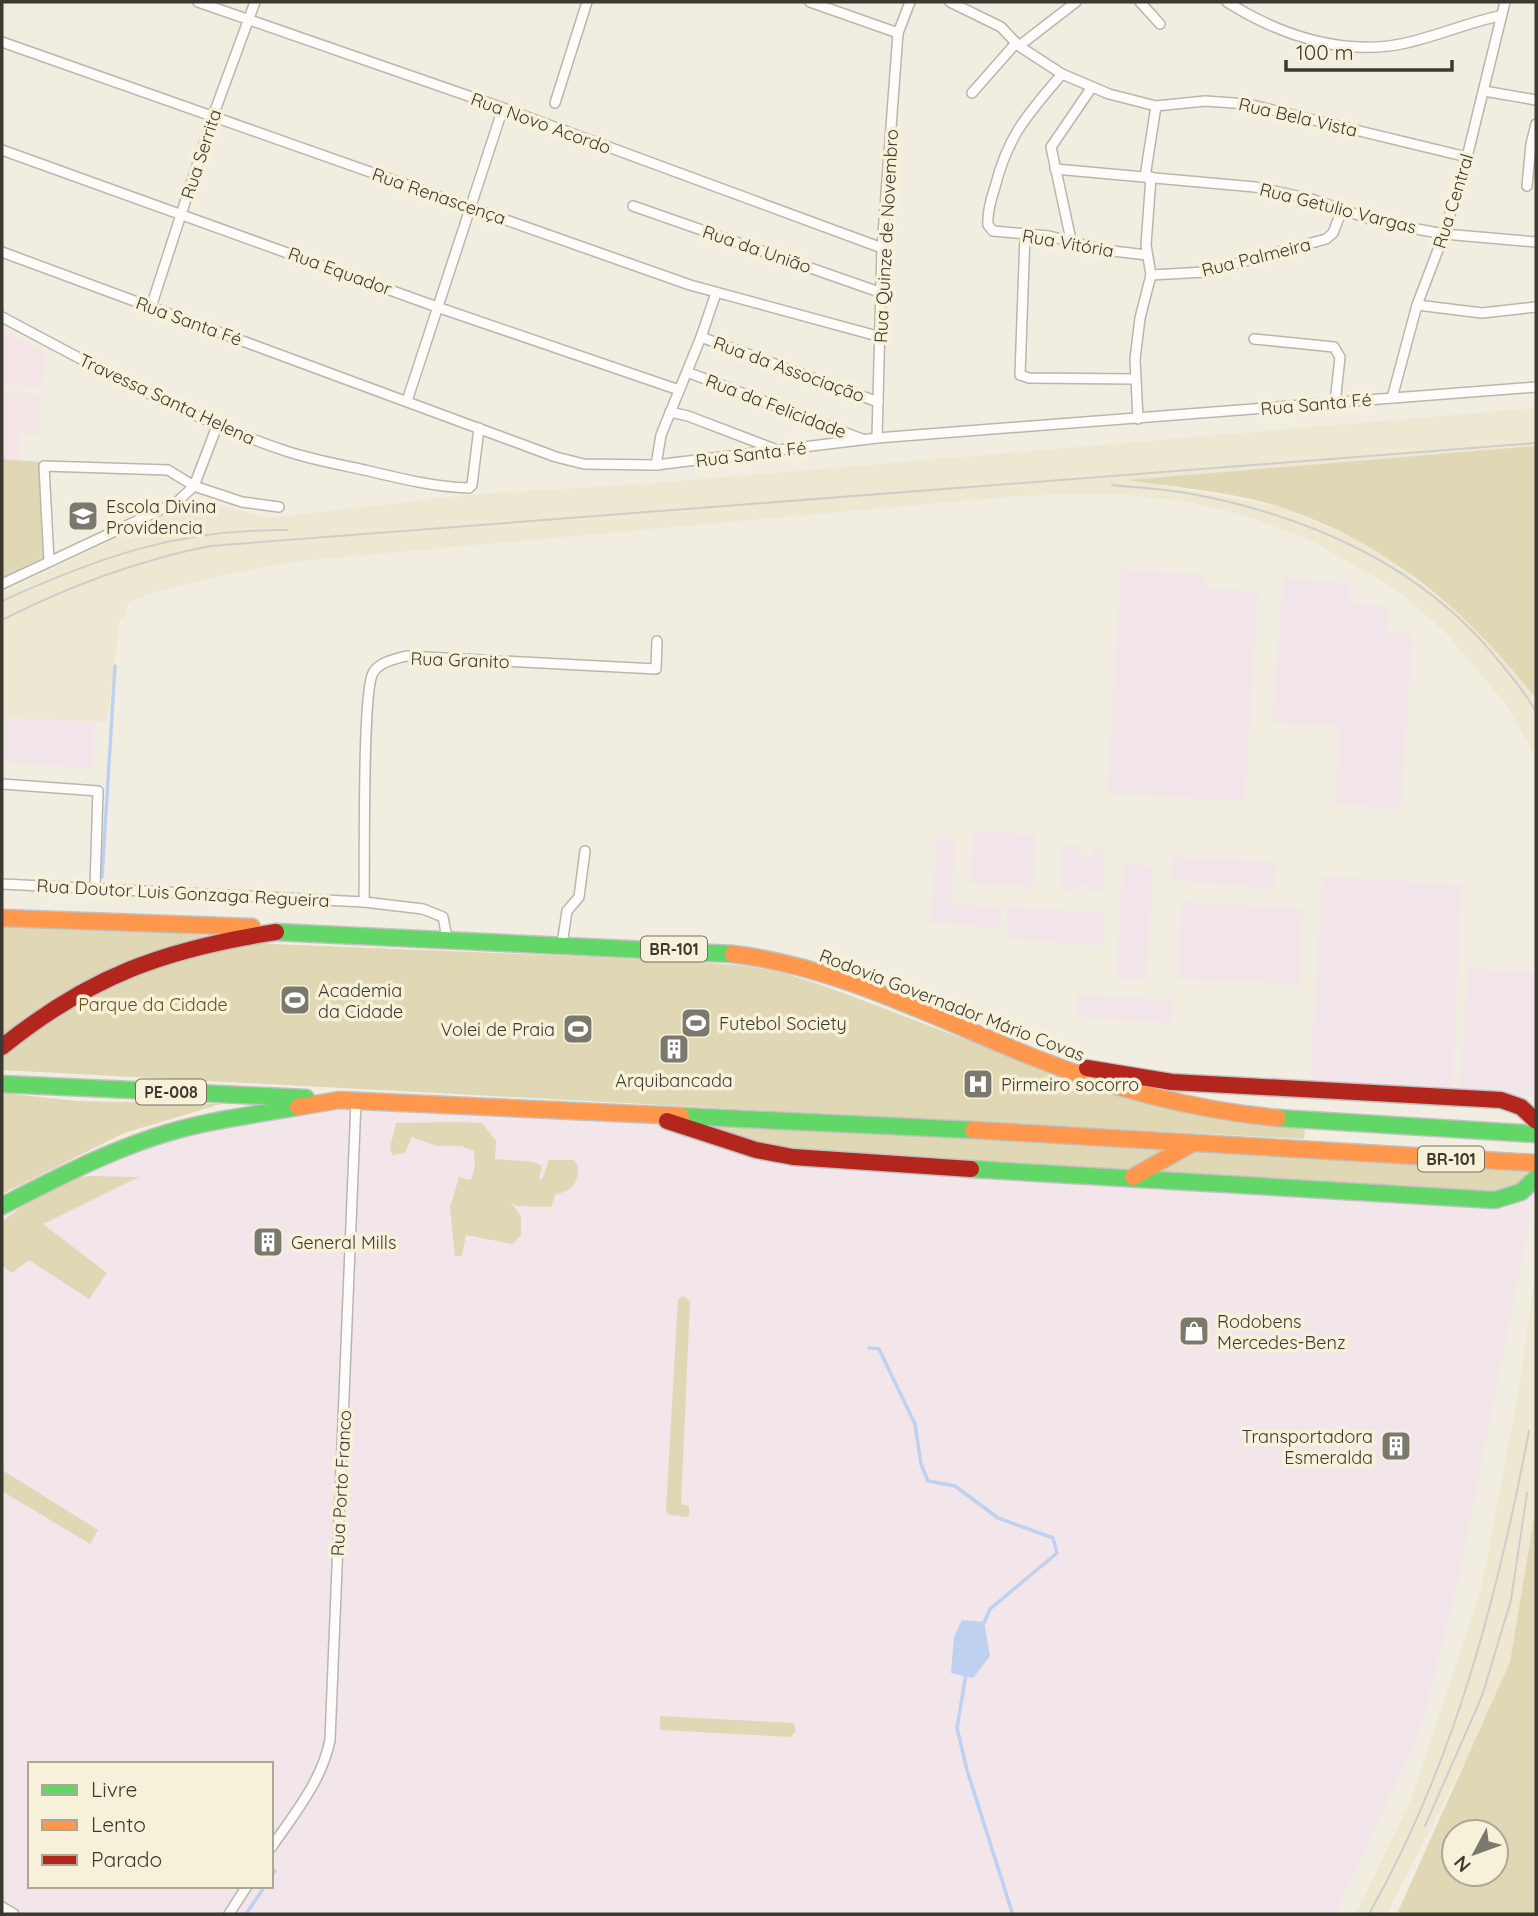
<svg xmlns="http://www.w3.org/2000/svg" width="1538" height="1916" viewBox="0 0 1538 1916" font-family="Quicksand,sans-serif">
	<style>
		.built { fill: #eee7d2 }
		.industrial { fill: #f2e6ea; fill-rule: evenodd }
		.education { fill: #f4e6e6 }
		.green { fill: #e0d7b4; fill-rule: evenodd }
		.water { fill: #bfd1f0 }
		.lines { fill: none; stroke-linecap: round; stroke-linejoin: round }
		.stream { stroke: #bfd1f0; stroke-width: 3.5 }
		.street-casing { stroke: #b9b6ac; stroke-width: 12 }
		.fast-casing { stroke: #c2c1c1; stroke-width: 19 }
		.slow-casing { stroke: #c2c1c1; stroke-width: 19 }
		.jam-casing { stroke: #c2c1c1; stroke-width: 19 }
		.street { stroke: #fdfcfa; stroke-width: 9 }
		.fast { stroke: #63d668; stroke-width: 16 }
		.slow { stroke: #ff974d; stroke-width: 16 }
		.jam { stroke: #b3261e; stroke-width: 16 }
		.tram { stroke: #cecdc9; stroke-width: 2 }
		.labels { text-anchor: middle; dominant-baseline: central; stroke-width: 7; stroke-linejoin: round; paint-order: stroke }
		.shield { fill: #f8f1da; stroke: #747063; stroke-width: 2 }
		.shield-label { font-size: 16px; font-weight: bold; fill: #3b3930 }
		.street-label { font-size: 18px; fill: #3b3930; stroke: #f8f1da }
		.poi-label { font-size: 18px; fill: #3b3930; stroke: #f8f1da; text-anchor: start }
		.park-label { font-size: 18px; fill: #64551d; stroke: #f8f1da }
	</style>
	<rect width="100%" height="100%" fill="#f1eee1"/>
	<!-- built -->
	<g class="built">
		<polygon points="1536,408 1536,446 1132,480 1280,507 1353,538 1397,564 1483,634 1536,699 1536,758 1506,704 1444,631 1402,594 1363,570 1308,539 1240,514 1185,501 1108,493 1017,496 418,550 292,562 225,575 154,592 127,603 127,616 120,619 107,722 2,718 2,593 196,499 269,518 477,494 644,484"/>
		<polygon points="1536,1265 1536,1505 1510,1662 1474,1743 1387,1914 1356,1914 1409,1804 1482,1585 1520,1383"/>
	</g>
	<!-- industrial -->
	<g class="industrial">
		<polygon points="1121,569 1204,575 1204,588 1258,592 1245,802 1107,793"/>
		<polygon points="1283,577 1351,584 1349,603 1389,606 1387,632 1413,634 1401,809 1335,804 1340,726 1272,723"/>
		<polygon points="2,718 95,721 93,768 2,763"/>
		<polygon points="973,830 1036,835 1033,887 971,884"/>
		<polygon points="938,838 956,840 951,903 1003,908 1001,929 930,922"/>
		<polygon points="1062,846 1080,846 1081,856 1092,856 1093,849 1105,849 1104,891 1086,890 1086,883 1079,882 1078,890 1060,890"/>
		<polygon points="1172,857 1277,862 1274,889 1171,880"/>
		<polygon points="1123,864 1153,866 1147,979 1116,979"/>
		<polygon points="1322,876 1461,885 1453,1090 1310,1082"/>
		<polygon points="1181,902 1303,908 1300,984 1178,979"/>
		<polygon points="1007,907 1104,913 1103,946 1008,939"/>
		<polygon points="1468,968 1536,973 1536,1097 1459,1091"/>
		<polygon points="1077,995 1173,1000 1171,1023 1077,1017"/>
		<path d="M496,1106L1536,1189L1458,1582L1420,1732L1335,1914H2V1212L147,1138L296,1109ZM30,1764H271V1886H30Z"/>
	</g>
	<!-- education -->
	<g class="education">
		<polygon points="2,329 46,352 43,386 2,385"/>
		<polygon points="2,392 42,394 38,435 19,433 19,460 2,459"/>
	</g>
	<!-- green -->
	<g class="green">
		<path d="M1536,446V699C1469,612 1387,542 1280,507C1232,491 1178,488 1128,480Z"/>
		<polygon points="2,459 42,462 46,556 2,578"/>
		<polygon points="2,923 183,932 248,943 668,960 747,966 781,972 830,988 1038,1067 1305,1128 1304,1139 2,1070"/>
		<polygon points="2,1093 76,1101 221,1104 124,1133 2,1194"/>
		<polygon points="643,1113 1534,1170 1507,1193 793,1157"/>
		<path d="M458,1122L482,1123L496,1141L495,1159L534,1162L542,1166L539,1179H542L549,1160H574L578,1166C578,1184 572,1190 555,1195L551,1207L517,1206L510,1202L521,1216V1235L513,1244L466,1235L462,1256H455L450,1208L459,1177L471,1180L475,1167L474,1151L461,1146H437L412,1137L405,1153L392,1155L390,1148L396,1123Z"/>
		<polygon points="89,1176 139,1177 43,1224 107,1273 89,1299 29,1260 12,1273 2,1266 2,1222 55,1181"/>
		<polygon points="684,1296 690,1302 681,1504 689,1506 689,1517 669,1515 666,1510 678,1299"/>
		<polygon points="2,1470 98,1530 90,1544 2,1491"/>
		<path d="M1536,1505V1914H1397L1510,1662ZM1454,1832H1496V1874H1454Z"/>
		<polygon points="660,1716 793,1723 796,1731 791,1737 660,1730"/>
	</g>
	<!-- water -->
	<polygon class="water" points="962,1620 984,1622 990,1656 973,1678 951,1673 954,1637"/>
	<g class="lines">
		<!-- stream -->
		<g class="stream">
			<polyline points="102,877 115,666"/>
			<polyline points="869,1348 879,1349 915,1424 921,1464 928,1481 955,1486 998,1518 1053,1538 1057,1553 990,1609 983,1625"/>
			<polyline points="966,1674 957,1728 967,1770 1012,1912"/>
			<polyline points="271,1876 275,1871"/>
			<polyline points="246,1914 265,1886"/>
		</g>
		<!-- street casing -->
		<g class="street-casing">
			<g id="street">
				<polyline points="198,2 503,108 882,248"/>
				<polyline points="810,2 898,33"/>
				<polyline points="950,2 1001,27 1019,46 1062,74 1109,94 1156,106 1205,101 1248,104 1467,157"/>
				<polyline points="1140,2 1160,24"/>
				<path d="M1227,2C1279,35 1344,57 1406,43C1437,36 1467,23 1499,16"/>
				<polyline points="2,42 690,285 881,337"/>
				<polyline points="1019,46 1076,2"/>
				<path d="M1062,74C1028,114 1008,135 995,187C991,199 987,213 988,225L993,231L1049,236L1104,250L1147,255"/>
				<polyline points="1484,91 1536,100"/>
				<polyline points="972,93 1016,43"/>
				<polyline points="555,103 587,2"/>
				<polyline points="2,150 437,307 679,390"/>
				<polyline points="1055,169 1255,187 1311,199 1379,222 1444,234 1536,242"/>
				<polyline points="1145,177 1156,106"/>
				<polyline points="1527,186 1531,144 1536,124"/>
				<polyline points="633,206 882,293"/>
				<polyline points="1025,235 1020,375 1029,378 1134,379"/>
				<polyline points="1071,240 1051,147 1092,87"/>
				<polyline points="2,252 556,457 584,464 656,465 877,438 1536,387"/>
				<polyline points="1151,275 1205,272 1326,239 1333,233 1342,210"/>
				<polyline points="1417,305 1482,313 1536,307"/>
				<polyline points="151,307 213,116 255,2"/>
				<path d="M2,317C94,366 187,418 286,451C313,460 342,465 369,471C402,479 435,487 469,488L472,485L479,428"/>
				<polyline points="701,337 878,402"/>
				<polyline points="1254,339 1334,347 1340,357 1335,403"/>
				<polyline points="687,372 862,439"/>
				<polyline points="1392,398 1417,305 1444,234 1467,157 1505,2"/>
				<polyline points="407,401 503,108"/>
				<polyline points="670,412 688,416 777,450"/>
				<polyline points="1138,419 1135,359 1140,318 1151,275 1146,245 1151,177"/>
				<polyline points="877,438 882,248 898,33 910,2"/>
				<polyline points="656,465 661,435 701,337 716,293"/>
				<polyline points="49,561 44,466 168,470 194,486 242,502 279,507"/>
				<polyline points="2,584 177,502 194,486 217,426"/>
				<polyline points="2,784 98,791 95,887"/>
				<polyline points="2,884 364,902 423,909 443,917 447,938"/>
				<path d="M364,902C365,867 362,691 373,673C379,662 395,659 406,656L656,669L657,641"/>
				<polyline points="562,944 567,911 579,897 585,851"/>
				<path d="M271,1848C294,1814 322,1781 330,1740L356,1101"/>
				<polyline points="2,1907 14,1914"/>
				<polyline points="229,1914 247,1886"/>
			</g>
		</g>
		<!-- fast casing -->
		<g class="fast-casing">
			<g id="fast">
				<polyline points="276,932 733,954"/>
				<polyline points="2,1084 306,1098"/>
				<polyline points="681,1116 973,1130"/>
				<polyline points="1278,1118 1536,1134"/>
				<polyline points="971,1169 1495,1200 1521,1192 1536,1178"/>
				<path d="M2,1206C66,1173 131,1139 202,1124C233,1117 266,1113 298,1107"/>
			</g>
		</g>
		<!-- slow casing -->
		<g class="slow-casing">
			<g id="slow">
				<polyline points="2,918 252,927"/>
				<path d="M733,954C839,967 933,1017 1030,1056C1110,1088 1193,1110 1278,1118"/>
				<polyline points="298,1107 339,1100 681,1116"/>
				<polyline points="973,1130 1536,1163"/>
				<polyline points="1133,1177 1193,1143"/>
			</g>
		</g>
		<!-- jam casing -->
		<g class="jam-casing">
			<g id="jam">
				<path d="M2,1047C90,976 165,949 276,932"/>
				<polyline points="1087,1068 1172,1082 1501,1100 1521,1107 1536,1121"/>
				<polyline points="667,1121 756,1150 793,1157 971,1169"/>
			</g>
		</g>
		<!-- street -->
		<use href="#street" class="street"/>
		<!-- fast -->
		<use href="#fast" class="fast"/>
		<!-- slow -->
		<use href="#slow" class="slow"/>
		<!-- jam -->
		<use href="#jam" class="jam"/>
		<!-- tram -->
		<g class="tram">
			<path d="M1112,485C1139,488 1166,489 1192,494C1309,516 1423,566 1498,660C1512,677 1526,693 1536,712"/>
			<path d="M2,601C99,557 178,529 287,530"/>
			<path d="M2,620C69,586 135,561 210,546L1536,443"/>
			<polyline points="1425,1826 1482,1696 1511,1600 1527,1493"/>
			<path d="M1369,1914C1454,1764 1497,1599 1529,1431"/>
		</g>
	</g>
	<!-- icons -->
	<defs>
		<g id="school-square" transform="scale(1.575)"><rect x="-9" y="-9" width="18" height="18" rx="4" fill="#7b786e" stroke="#f8f1da"/><path d="M0-5L7-2L0 1L-7-2ZM-4 1L0 2.5L4 1V4Q0 6-4 4Z" fill="#fff"/></g>
		<g id="stadium-square" transform="scale(1.575)"><rect x="-9" y="-9" width="18" height="18" rx="4" fill="#7b786e" stroke="#f8f1da"/><path d="M0-5a6.5 5 0 1 0 0 10a6.5 5 0 1 0 0-10ZM-3.5-1.8h7v3.6h-7Z" fill="#fff"/></g>
		<g id="building-square" transform="scale(1.575)"><rect x="-9" y="-9" width="18" height="18" rx="4" fill="#7b786e" stroke="#f8f1da"/><path d="M-4-6H4V6H1V3H-1V6H-4ZM-2.5-4.3h1.7v1.8h-1.7ZM.8-4.3h1.7v1.8H.8ZM-2.5-1h1.7V.8h-1.7ZM.8-1h1.7V.8H.8Z" fill="#fff"/></g>
		<g id="hospital-square" transform="scale(1.575)"><rect x="-9" y="-9" width="18" height="18" rx="4" fill="#7b786e" stroke="#f8f1da"/><path d="M-5-5h3v3.5h4V-5h3V5h-3V1.5h-4V5h-3Z" fill="#fff"/></g>
		<g id="shop-square" transform="scale(1.575)"><rect x="-9" y="-9" width="18" height="18" rx="4" fill="#7b786e" stroke="#f8f1da"/><path d="M-5-2.5h2.3a2.7 3.5 0 0 1 5.4 0H5L5.5 6h-11ZM-1.5-2.5h3a1.5 2.3 0 0 0-3 0Z" fill="#fff"/></g>
	</defs>
	<g fill-rule="evenodd">
		<use href="#school-square" x="83" y="516"/>
		<use href="#stadium-square" x="295" y="1000"/>
		<use href="#stadium-square" x="696" y="1023"/>
		<use href="#stadium-square" x="578" y="1029"/>
		<use href="#building-square" x="674" y="1049"/>
		<use href="#hospital-square" x="978" y="1084"/>
		<use href="#building-square" x="268" y="1242"/>
		<use href="#shop-square" x="1194" y="1331"/>
		<use href="#building-square" x="1396" y="1446"/>
	</g>
	<g class="labels">
		<!-- shield labels -->
		<g class="shield">
			<rect x="641" y="936.5" width="66" height="25" rx="5"/>
			<rect x="136" y="1079.5" width="70" height="25" rx="5"/>
			<rect x="1418" y="1146.5" width="66" height="25" rx="5"/>
		</g>
		<g class="shield-label">
			<text x="674" y="949">BR-101</text>
			<text x="171" y="1092">PE-008</text>
			<text x="1451" y="1159">BR-101</text>
		</g>
		<!-- street labels -->
		<g class="street-label">
			<text transform="translate(1298 117) rotate(13)">Rua Bela Vista</text>
			<text transform="translate(541 123) rotate(20)">Rua Novo Acordo</text>
			<text transform="translate(201 154) rotate(-72)">Rua Serrita</text>
			<text transform="translate(439 196) rotate(19)">Rua Renascença</text>
			<text transform="translate(1453 201) rotate(-73)">Rua Central</text>
			<text transform="translate(1338 208) rotate(14)">Rua Getulio Vargas</text>
			<text transform="translate(886 236) rotate(-87)">Rua Quinze de Novembro</text>
			<text transform="translate(1068 243) rotate(10)">Rua Vitória</text>
			<text transform="translate(757 249) rotate(19)">Rua da União</text>
			<text transform="translate(1256 257) rotate(-14)">Rua Palmeira</text>
			<text transform="translate(340 271) rotate(20)">Rua Equador</text>
			<text transform="translate(189 321) rotate(20)">Rua Santa Fé</text>
			<text transform="translate(789 369) rotate(20)">Rua da Associação</text>
			<text transform="translate(167 399) rotate(25)">Travessa Santa Helena</text>
			<text transform="translate(1316 404) rotate(-5)">Rua Santa Fé</text>
			<text transform="translate(776 406) rotate(21)">Rua da Felicidade</text>
			<text transform="translate(751 454) rotate(-7)">Rua Santa Fé</text>
			<text transform="translate(460 660) rotate(2)">Rua Granito</text>
			<text transform="translate(183 893) rotate(3)">Rua Doutor Luis Gonzaga Regueira</text>
			<text transform="translate(952 1005) rotate(21)">Rodovia Governador Mário Covas</text>
			<text transform="translate(341 1483) rotate(-87)">Rua Porto Franco</text>
		</g>
		<!-- poi labels -->
		<g class="poi-label">
			<text x="106" y="506">Escola Divina<tspan x="106" dy="21">Providencia</tspan></text>
			<text x="318" y="990">Academia<tspan x="318" dy="21">da Cidade</tspan></text>
			<text x="719" y="1023">Futebol Society</text>
			<text x="555" y="1029" text-anchor="end">Volei de Praia</text>
			<text x="674" y="1080" text-anchor="middle">Arquibancada</text>
			<text x="1001" y="1084">Pirmeiro socorro</text>
			<text x="291" y="1242">General Mills</text>
			<text x="1217" y="1321">Rodobens<tspan x="1217" dy="21">Mercedes-Benz</tspan></text>
			<text x="1373" y="1436" text-anchor="end">Transportadora<tspan x="1373" dy="21">Esmeralda</tspan></text>
		</g>
		<!-- park labels -->
		<g class="park-label">
			<text x="153" y="1004">Parque da Cidade</text>
		</g>
	</g>
	<!-- border -->
	<rect width="1538" height="1916" fill="none" stroke="#3b3930" stroke-width="7"/>
	<!-- legend -->
	<rect x="28" y="1762" width="245" height="126" fill="#f8f1da" stroke="#aca796" stroke-width="2"/>
	<rect x="42" y="1785" width="35" height="10" fill="#63d668" stroke="#aca796" stroke-width="2"/>
	<text x="91" y="1797" font-size="21" fill="#3b3930">Livre</text>
	<rect x="42" y="1820" width="35" height="10" fill="#ff974d" stroke="#aca796" stroke-width="2"/>
	<text x="91" y="1832" font-size="21" fill="#3b3930">Lento</text>
	<rect x="42" y="1855" width="35" height="10" fill="#b3261e" stroke="#aca796" stroke-width="2"/>
	<text x="91" y="1867" font-size="21" fill="#3b3930">Parado</text>
	<!-- north arrow -->
	<g transform="translate(1475 1853) rotate(229)"><circle r="33" fill="#f8f1da" stroke="#aca796" stroke-width="2"/>
	<path d="M0-5L12 26L0 18L-12 26Z" fill="#7b786e"/>
	<text y="-10" font-size="19" font-weight="bold" text-anchor="middle" fill="#3b3930">N</text>
	</g>
	<!-- scale -->
	<path d="M1286 60v10h166v-10" fill="none" stroke="#3b3930" stroke-width="3.5"/>
	<text x="1296" y="60" font-size="21" fill="#3b3930" stroke="#f8f1da" stroke-width="5" paint-order="stroke">100 m</text>
</svg>
